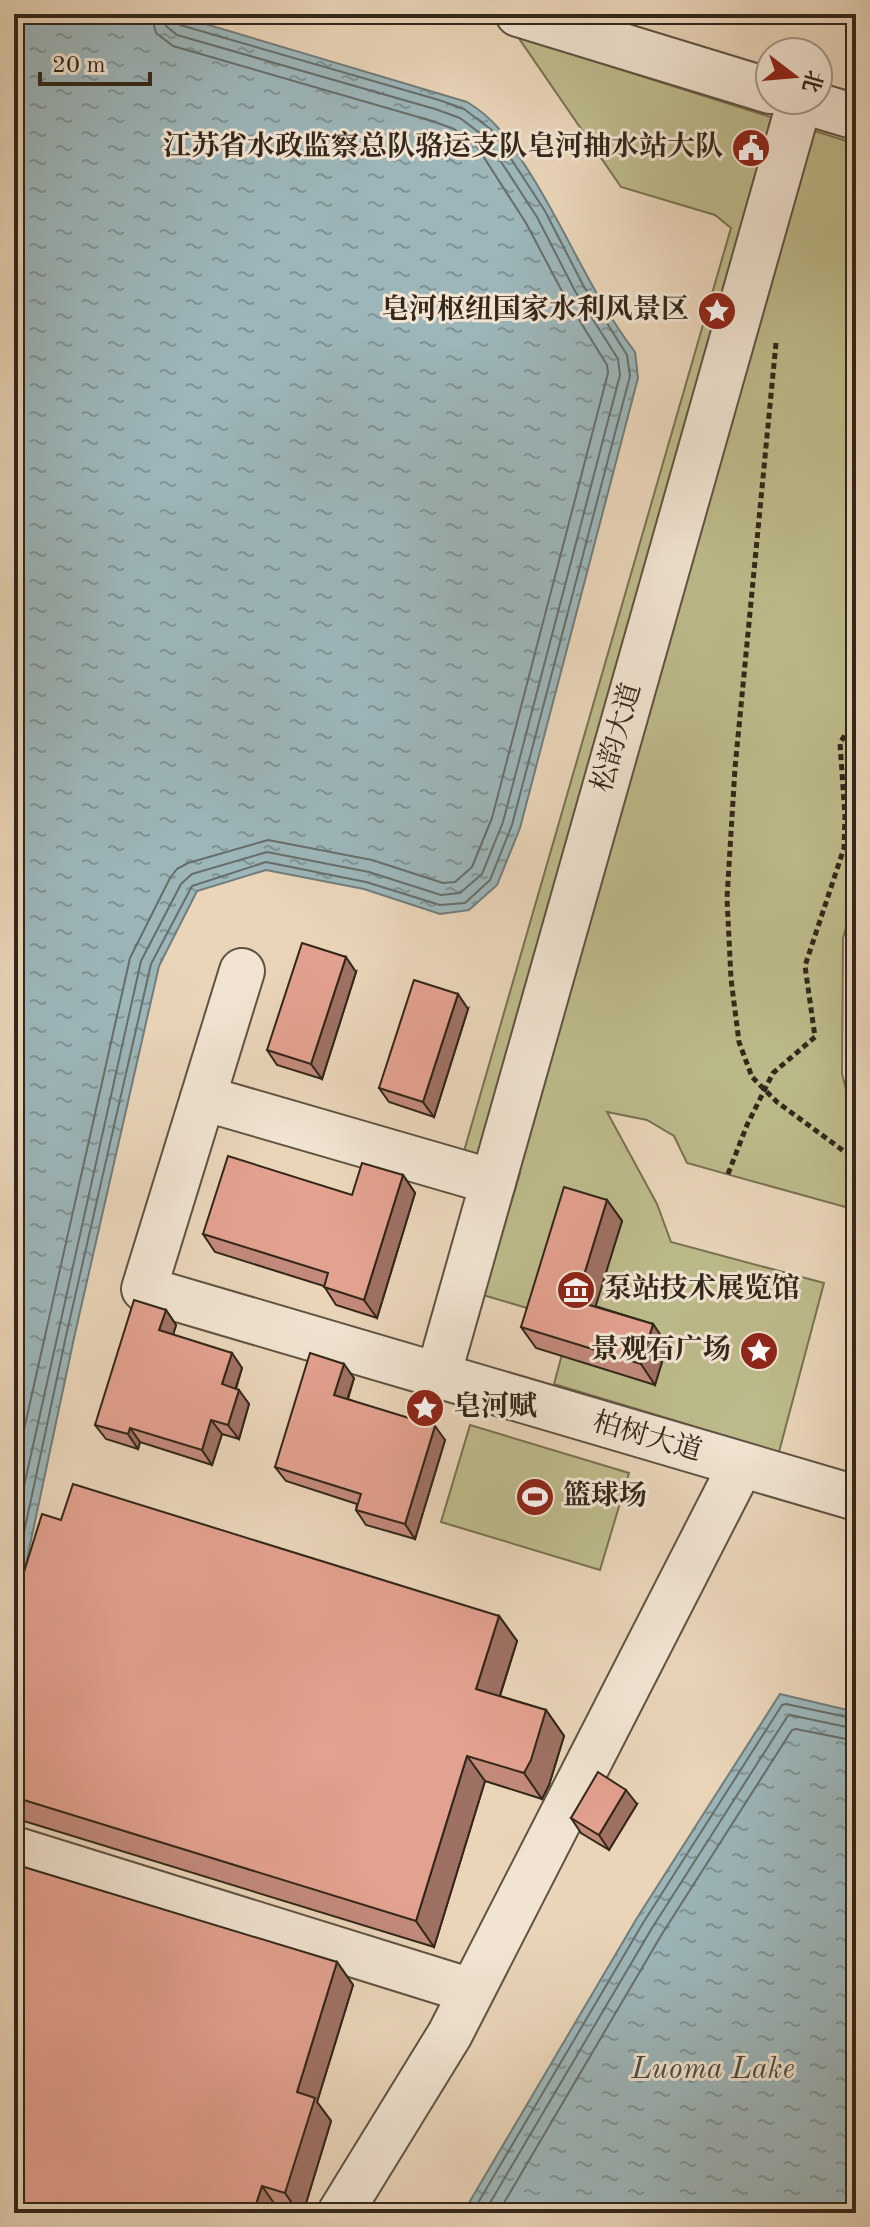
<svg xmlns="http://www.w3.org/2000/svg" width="870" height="2227" viewBox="0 0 870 2227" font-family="'Old Standard TT','Noto Serif SC',serif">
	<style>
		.grass { fill: #bdbb8b; stroke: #787152; stroke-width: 2 }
		.water { fill: url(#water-ripples); stroke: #727d7a; stroke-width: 2 }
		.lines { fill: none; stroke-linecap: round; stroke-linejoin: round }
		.shore { stroke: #676e6a; stroke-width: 2 }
		.minor-casing { stroke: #605242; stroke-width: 48 }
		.path { stroke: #32271a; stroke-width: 5; stroke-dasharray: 6 4; stroke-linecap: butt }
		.minor { stroke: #f1e4d2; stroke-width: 44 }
		.wall { fill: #c38a7b; stroke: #32271a; stroke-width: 2 }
		.shaded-wall { fill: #9f7164; stroke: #32271a; stroke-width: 2 }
		.building { fill: #e3a18f; stroke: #32271a; stroke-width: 2 }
		.labels { text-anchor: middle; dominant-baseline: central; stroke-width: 6; stroke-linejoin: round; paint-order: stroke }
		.poi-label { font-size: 28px; font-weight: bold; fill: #32271a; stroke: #f1e4d2; text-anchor: end }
		.street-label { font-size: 28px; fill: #32271a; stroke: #f1e4d2 }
		.water-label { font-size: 30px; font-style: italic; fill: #4c4b42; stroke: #f1e4d2 }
	</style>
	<defs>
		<pattern id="water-ripples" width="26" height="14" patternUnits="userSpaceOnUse" patternTransform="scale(2)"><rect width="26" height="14" fill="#9cb6ba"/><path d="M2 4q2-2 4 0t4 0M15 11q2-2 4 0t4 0" fill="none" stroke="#809496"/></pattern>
	</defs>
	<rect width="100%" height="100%" fill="#ead5b9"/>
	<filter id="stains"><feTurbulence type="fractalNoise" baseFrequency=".0025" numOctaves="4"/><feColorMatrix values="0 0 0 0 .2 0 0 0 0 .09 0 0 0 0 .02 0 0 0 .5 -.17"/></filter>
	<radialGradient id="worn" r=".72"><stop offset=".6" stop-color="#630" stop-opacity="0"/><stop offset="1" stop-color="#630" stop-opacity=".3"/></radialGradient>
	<!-- grass -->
	<g class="grass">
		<polygon points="518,37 856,144 856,894 843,938 842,1074 848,1097 856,1104 856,1210 687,1163 674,1136 647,1120 607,1112 657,1204 671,1242 824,1283 779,1452 554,1384 571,1321 483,1295 520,1173 462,1158 731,228 715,215 621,187"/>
		<polygon points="470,1425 629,1473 600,1570 441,1522"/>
	</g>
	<!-- water -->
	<g class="water">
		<path d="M14,14H172L467,102C496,119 510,142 528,170C566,229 592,296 635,352L638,378L520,828L497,885L469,910L440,914L364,889L266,870L197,891L159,966L74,1338L14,1620Z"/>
		<polygon points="780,1694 856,1712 856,2213 463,2213 637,1918"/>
	</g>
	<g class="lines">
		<!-- shore -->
		<g class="shore">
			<polyline points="14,1474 130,958 170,878 177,869 188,863 268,840 372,860 443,883 455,882 472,867 492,818 608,373 607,365 565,297 526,223 476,145 454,129 432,121 173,46 156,33 151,14"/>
			<polyline points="14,1531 141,961 181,884 192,874 267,852 369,872 441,895 460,893 482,874 503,822 620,375 618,359 575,291 537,217 485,137 460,118 435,109 177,35 166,26 163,14"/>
			<polyline points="14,1579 66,1336 151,964 192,886 266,862 366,882 440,905 465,903 490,880 512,825 630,376 627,355 583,285 545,211 493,131 464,109 439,100 180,25 175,21 174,14"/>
			<polyline points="472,2213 643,1923 782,1705 786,1704 856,1719"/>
			<polyline points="484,2213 652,1928 787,1717 790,1715 856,1729"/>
			<polyline points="498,2213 662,1934 792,1730 796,1729 856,1741"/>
		</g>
		<!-- minor casing -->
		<g class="minor-casing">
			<g id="minor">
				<polyline points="518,14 770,91"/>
				<polyline points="799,100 856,117"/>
				<polyline points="242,971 144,1289 856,1498"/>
				<polyline points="203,1098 493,1182"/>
				<polyline points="438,1376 800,100"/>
				<polyline points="14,1849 471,1991"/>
				<polyline points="340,2213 450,2034 741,1465"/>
			</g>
		</g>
		<!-- path -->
		<g class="path">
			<polyline points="776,343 735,768 727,898 731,979 739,1042 752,1077 777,1102 856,1160"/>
			<polyline points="728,1174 747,1125 773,1073 815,1037 805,966 844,848 845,816 840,743 848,730 856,725"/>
			<polyline points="855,1209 856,1202"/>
		</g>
		<!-- minor -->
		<use href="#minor" class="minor"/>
	</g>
	<!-- wall -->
	<g class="wall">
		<polygon points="356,972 322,1079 277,1065 267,1050"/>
		<polygon points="468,1009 434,1117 389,1102 379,1088"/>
		<polygon points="403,1175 415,1193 377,1318 336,1305 324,1286 215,1252 203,1234 352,1195"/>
		<polygon points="607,1200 622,1221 595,1306 653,1324 667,1345 655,1385 536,1348 521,1327"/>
		<polygon points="166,1310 176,1325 173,1335 242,1368 236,1389 249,1404 239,1439 222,1434 212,1465 140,1442 138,1449 106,1439 95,1425"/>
		<polygon points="354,1378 348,1399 445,1440 415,1539 366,1525 356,1510 357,1504 286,1481 275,1467"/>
		<polygon points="61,1520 499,1616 517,1641 500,1696 546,1710 564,1736 549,1785 542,1799 485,1781 434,1947 14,1818 14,1604"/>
		<polygon points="637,1804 609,1850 581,1833 571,1818"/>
		<polygon points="337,1962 353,1985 317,2102 331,2121 303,2213 290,2213 278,2209 277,2213 14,2213"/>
	</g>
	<!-- shaded-wall -->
	<g class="shaded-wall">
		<polygon points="346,957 356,972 322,1079 311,1064"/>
		<polygon points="458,994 468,1009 434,1117 423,1102"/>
		<polygon points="403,1175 415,1193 377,1318 364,1300"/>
		<polygon points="607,1200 622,1221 591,1321 576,1301"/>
		<polygon points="166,1310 176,1325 170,1345 159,1330"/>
		<polygon points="653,1324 667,1345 655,1385 641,1364"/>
		<polygon points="232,1353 242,1368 232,1399 222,1384"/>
		<polygon points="344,1364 354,1378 344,1409 334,1395"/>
		<polygon points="239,1390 249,1404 239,1439 228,1425"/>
		<polygon points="211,1420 222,1434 212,1465 202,1450"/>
		<polygon points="435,1426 445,1440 415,1539 405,1524"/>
		<polygon points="130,1428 140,1442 138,1449 128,1434"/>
		<polygon points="499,1616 517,1641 494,1714 476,1689"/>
		<polygon points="546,1710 564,1736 549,1785 542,1799 524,1773"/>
		<polygon points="467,1756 485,1781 434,1947 416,1921"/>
		<polygon points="626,1790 637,1804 609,1850 599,1835"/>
		<polygon points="337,1962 353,1985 317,2102 331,2121 303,2213 299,2213 285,2193 297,2092"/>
		<polygon points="262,2186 278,2209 277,2213 253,2213"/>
	</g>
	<!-- building -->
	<g class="building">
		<polygon points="302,943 346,957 311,1064 267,1050"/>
		<polygon points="414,980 458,994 423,1102 379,1088"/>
		<polygon points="228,1156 352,1195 362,1163 403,1175 364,1300 324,1287 328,1273 203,1234"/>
		<polygon points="564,1187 607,1200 576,1301 653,1324 641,1364 521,1327"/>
		<polygon points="134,1300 166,1310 159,1330 232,1353 222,1384 239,1390 228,1425 211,1420 202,1450 130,1428 128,1434 95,1425"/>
		<polygon points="310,1353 344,1364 334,1395 435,1426 405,1524 356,1510 361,1494 275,1467"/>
		<polygon points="73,1484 499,1616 476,1689 546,1710 531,1760 524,1773 467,1756 416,1921 14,1797 14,1604 42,1514 61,1520"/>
		<polygon points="598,1772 626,1790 599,1835 571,1818"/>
		<polygon points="14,1864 337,1962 297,2092 315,2098 285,2193 262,2186 253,2213 14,2213"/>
	</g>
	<!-- icons -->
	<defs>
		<g id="civic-disc" transform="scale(2)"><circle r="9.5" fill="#8f2418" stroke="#f1e4d2"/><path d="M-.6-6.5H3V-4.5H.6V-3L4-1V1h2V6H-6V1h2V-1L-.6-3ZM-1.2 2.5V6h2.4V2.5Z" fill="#fff"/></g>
		<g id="sight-disc" transform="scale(2)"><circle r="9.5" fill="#8f2418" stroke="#f1e4d2"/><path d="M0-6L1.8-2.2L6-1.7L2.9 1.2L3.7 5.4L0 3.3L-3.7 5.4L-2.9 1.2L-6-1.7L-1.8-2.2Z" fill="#fff"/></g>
		<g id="museum-disc" transform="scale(2)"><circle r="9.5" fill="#8f2418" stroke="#f1e4d2"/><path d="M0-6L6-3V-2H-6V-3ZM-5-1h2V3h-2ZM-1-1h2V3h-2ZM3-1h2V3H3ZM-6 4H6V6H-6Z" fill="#fff"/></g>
		<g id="stadium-disc" transform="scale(2)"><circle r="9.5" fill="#8f2418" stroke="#f1e4d2"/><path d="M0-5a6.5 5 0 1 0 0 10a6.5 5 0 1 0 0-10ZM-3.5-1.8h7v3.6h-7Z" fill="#fff"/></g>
	</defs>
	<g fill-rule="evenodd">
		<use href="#civic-disc" x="751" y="148"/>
		<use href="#sight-disc" x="717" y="311"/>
		<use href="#museum-disc" x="576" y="1290"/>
		<use href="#sight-disc" x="759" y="1351"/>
		<use href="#sight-disc" x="425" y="1408"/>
		<use href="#stadium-disc" x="535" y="1497"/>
	</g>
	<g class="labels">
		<!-- poi labels -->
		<g class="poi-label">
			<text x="723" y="148">江苏省水政监察总队骆运支队皂河抽水站大队</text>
			<text x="689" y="311">皂河枢纽国家水利风景区</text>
			<text x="604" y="1290" text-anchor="start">泵站技术展览馆</text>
			<text x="731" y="1351">景观石广场</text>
			<text x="453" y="1408" text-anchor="start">皂河赋</text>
			<text x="563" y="1497" text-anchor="start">篮球场</text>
		</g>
		<!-- street labels -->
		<g class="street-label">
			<text transform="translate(618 738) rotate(-74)">松韵大道</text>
			<text transform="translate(647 1438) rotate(16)">柏树大道</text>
		</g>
		<!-- water labels -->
		<g class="water-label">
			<text x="713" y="2070">Luoma Lake</text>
		</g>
	</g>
	<!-- margin -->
	<rect width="870" height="2227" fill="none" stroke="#ead5b9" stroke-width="48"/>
	<rect x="16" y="16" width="838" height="2195" fill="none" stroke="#32271a" stroke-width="4"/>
	<rect x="24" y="24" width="822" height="2179" fill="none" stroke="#32271a" stroke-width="2"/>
	<!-- north arrow -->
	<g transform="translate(794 76) rotate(106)"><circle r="38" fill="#f1e4d2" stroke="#a59888" stroke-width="2"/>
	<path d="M0-6L14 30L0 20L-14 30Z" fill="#8f2418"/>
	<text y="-12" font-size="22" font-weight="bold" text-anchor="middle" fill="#32271a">北</text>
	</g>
	<!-- scale -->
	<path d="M40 72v12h110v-12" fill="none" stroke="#32271a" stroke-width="4"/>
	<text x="52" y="72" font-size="24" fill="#32271a" stroke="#f1e4d2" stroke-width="6" paint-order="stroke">20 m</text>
	<rect width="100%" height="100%" filter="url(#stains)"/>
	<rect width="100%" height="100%" fill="url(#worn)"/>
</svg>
